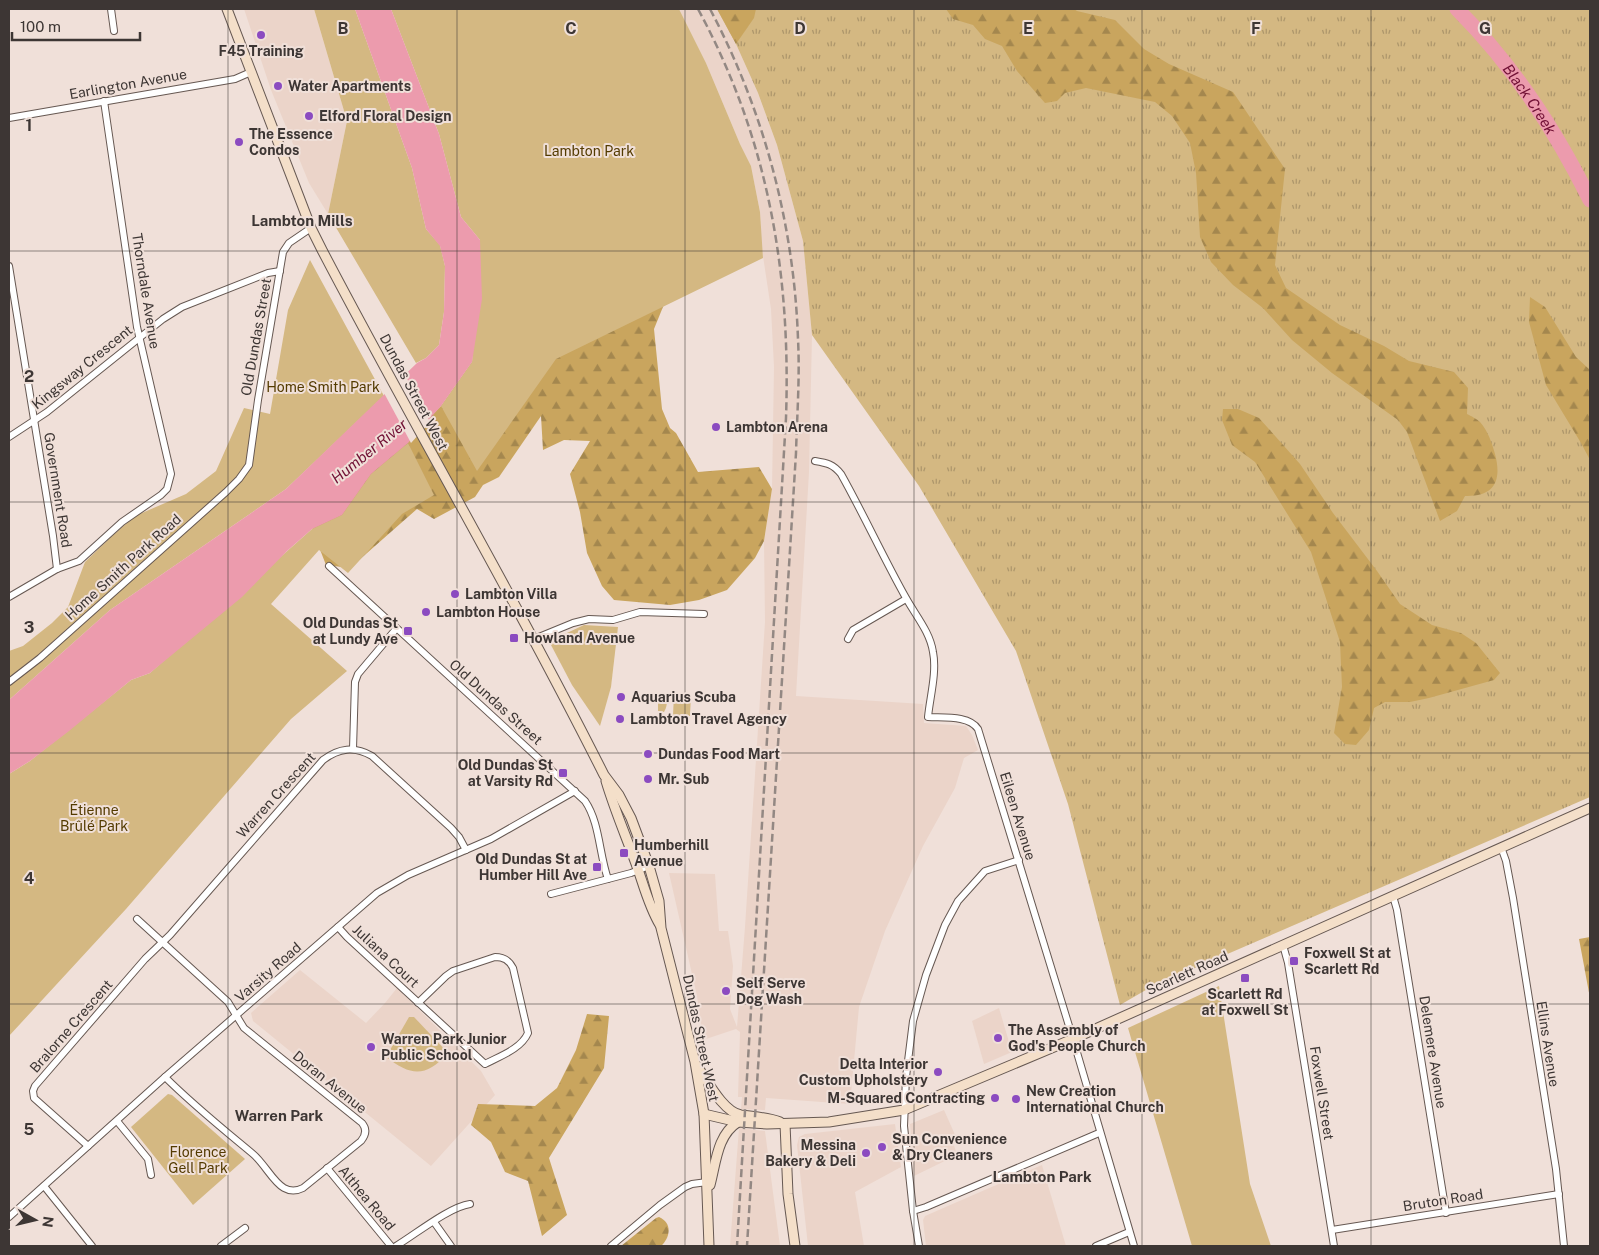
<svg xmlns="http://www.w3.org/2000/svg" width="1599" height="1255" viewBox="0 0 1599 1255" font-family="'Public Sans',sans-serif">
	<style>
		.built { fill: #ebd4c9 }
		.grass { fill: url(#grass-tufts) }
		.forest { fill: url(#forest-firs) }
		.park { fill: #d4b882 }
		.water { fill: #ec9bad }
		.pier { fill: #f0e0d9 }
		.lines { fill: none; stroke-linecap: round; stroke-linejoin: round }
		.river { stroke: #ec9bad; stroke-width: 15 }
		.minor-casing { stroke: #665852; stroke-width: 8 }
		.secondary-casing { stroke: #665852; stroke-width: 11 }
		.minor { stroke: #fff; stroke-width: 6 }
		.secondary { stroke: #f4dfc9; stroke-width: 9 }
		.rail { stroke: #938883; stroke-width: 2.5; stroke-dasharray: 8 4; stroke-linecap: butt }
		.grid { fill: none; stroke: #3d3634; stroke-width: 1; stroke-opacity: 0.55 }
		.poi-dot { fill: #8b4bc0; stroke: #f0e0d9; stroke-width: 2 }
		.labels { text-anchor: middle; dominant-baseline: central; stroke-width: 4; stroke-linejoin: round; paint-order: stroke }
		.poi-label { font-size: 14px; font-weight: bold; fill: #3d3634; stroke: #f0e0d9; text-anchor: start }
		.street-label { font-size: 14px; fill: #3d3634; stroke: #f0e0d9 }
		.park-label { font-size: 14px; fill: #543b00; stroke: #f0e0d9 }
		.water-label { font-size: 15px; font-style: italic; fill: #701034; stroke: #f0e0d9 }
		.neighbourhood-label { font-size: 15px; font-weight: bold; fill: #3d3634; stroke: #f0e0d9 }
		.grid-label { font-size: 16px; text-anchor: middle; font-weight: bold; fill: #3d3634; stroke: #f0e0d9; stroke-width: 4; stroke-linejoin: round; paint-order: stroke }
	</style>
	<defs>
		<pattern id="grass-tufts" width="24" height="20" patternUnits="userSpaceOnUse" patternTransform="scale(1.25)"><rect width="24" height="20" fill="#d4b882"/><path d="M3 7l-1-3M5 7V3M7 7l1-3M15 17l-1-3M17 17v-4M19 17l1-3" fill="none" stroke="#ad966b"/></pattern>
		<pattern id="forest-firs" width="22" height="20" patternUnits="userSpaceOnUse" patternTransform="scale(1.25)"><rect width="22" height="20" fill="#c9a55e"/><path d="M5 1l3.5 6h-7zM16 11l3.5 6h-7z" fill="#a4874e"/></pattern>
	</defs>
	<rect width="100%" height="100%" fill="#f0e0d9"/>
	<!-- built -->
	<g class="built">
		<polygon points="244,9 314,9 347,121 328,214 309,183 271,90"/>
		<polygon points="679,9 717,9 736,44 758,93 777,145 803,241 812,335 809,472 796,696 923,704 924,723 966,726 972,735 978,750 964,758 955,788 923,846 885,931 859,1007 850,1104 766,1098 765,1110 741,1109 742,1097 738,1097 740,1032 736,1029 703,1040 697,996 669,873 715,874 719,931 728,931 733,966 730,1009 737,1027 745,927 765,622 764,541 772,489 774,367 771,309 761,243 760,212 751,166 740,144 706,63"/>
		<polygon points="300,970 366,1023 385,1003 397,988 481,1071 495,1095 431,1166 253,1021 251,1013"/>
		<polygon points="999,1008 1012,1052 984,1064 972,1021"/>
		<polygon points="944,1110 956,1137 952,1139 957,1155 914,1176 910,1124"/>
		<polygon points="895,1124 901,1167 855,1192 864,1246 808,1246 797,1145 799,1137 805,1134"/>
		<polygon points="739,1128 765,1131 780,1246 730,1246"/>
		<polygon points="1042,1165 1066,1246 926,1246 923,1220 925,1216"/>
	</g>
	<!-- grass -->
	<polygon class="grass" points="717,9 1590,9 1590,797 1151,987 1120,1005 1068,804 1016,651 919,486 812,335 803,241 777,145 758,93 736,44"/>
	<!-- forest -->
	<g class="forest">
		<polygon points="717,9 756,9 754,18 736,44"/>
		<path d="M946,9H1074L1077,11L1115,20L1144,49L1169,64L1233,92L1285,169L1275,265L1286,288L1340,325L1384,346L1409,361L1454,372L1468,388L1467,414C1471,416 1477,419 1480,422C1488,431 1492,443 1495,454C1502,480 1495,497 1465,496L1457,511L1440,521L1407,432L1398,420L1332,373L1292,340L1263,308L1233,285L1211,262L1200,237L1196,173L1190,143L1172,116L1155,102L1086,88L1065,93L1057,101L1045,103L1017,71L1002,46L985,39L973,25L953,19Z"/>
		<polygon points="667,297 654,329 662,409 670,428 676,433 698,472 759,467 772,489 764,541 755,558 727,590 699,600 670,605 614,600 602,586 587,553 580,512 570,474 590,441 564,440 543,450 541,416 499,477 483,485 475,497 434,519 417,509 350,568 326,565 312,529 441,406 472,362"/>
		<polygon points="1530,297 1545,307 1576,357 1590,370 1590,460 1581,443 1546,385 1529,322"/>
		<polygon points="1223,409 1238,409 1259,418 1300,464 1333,513 1377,571 1400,604 1432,625 1461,633 1476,643 1500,673 1494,680 1429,698 1410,702 1385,702 1374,708 1369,730 1356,745 1345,744 1334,733 1342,687 1340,642 1311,552 1255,462 1232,445 1222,420"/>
		<polygon points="1590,937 1590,998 1579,939"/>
		<polygon points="587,1014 609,1016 604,1068 549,1158 567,1215 542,1236 528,1181 505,1172 491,1142 471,1125 478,1104 535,1106 557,1088 576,1050"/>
		<path d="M659,1217C673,1223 670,1238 661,1246H621L656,1218Z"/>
	</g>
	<!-- park -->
	<g class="park">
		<polygon points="314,9 355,9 412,168 426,229 440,245 445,266 444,312 439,345 426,358 416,363 328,214 347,121"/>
		<polygon points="391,9 679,9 706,63 740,144 751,166 760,212 763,258 556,359 477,471 441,406 472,362 480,240 461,217 439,134"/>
		<polygon points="310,260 384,396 286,489 110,610 9,700 9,651 23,646 52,623 68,607 85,562 112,536 135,516 186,494 216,471 244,408 270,414 288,310"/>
		<polygon points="408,443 434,495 402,514 348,573 319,550 271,604 347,671 291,719 126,909 9,1036 9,774 30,761 131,680 150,673 312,529 342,515 371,474"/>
		<polygon points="584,625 618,627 611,687 600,726 572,685 551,645 554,639"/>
		<polygon points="674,694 691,695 690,716 673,715"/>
		<path d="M660,696H665C668,701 667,707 664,712L658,711V698Z"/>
		<polygon points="1219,986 1250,1184 1271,1246 1192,1246 1128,1028"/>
		<path d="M409,1017H414L448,1053C426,1077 412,1077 386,1057Z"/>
		<polygon points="168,1094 172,1095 245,1159 193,1205 131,1127"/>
	</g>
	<!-- water -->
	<polygon class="water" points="355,9 391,9 439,134 461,217 480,240 482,299 472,362 441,406 408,443 371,474 342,515 312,529 287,551 242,597 150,673 131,680 69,731 30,761 9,774 9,700 110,610 286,489 417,363 426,358 439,345 444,312 445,266 440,246 426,229 412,168"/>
	<!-- pier -->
	<polygon class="pier" points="404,373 430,422 411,443 384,393"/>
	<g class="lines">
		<!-- river -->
		<path class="river" id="s1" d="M1457,9C1512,64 1556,131 1590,200"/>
		<!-- minor casing -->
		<g class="minor-casing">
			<g id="minor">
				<polyline points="111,9 114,31"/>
				<polyline points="9,118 235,79 251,72"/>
				<polyline points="9,266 53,536 57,569"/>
				<polyline points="9,437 47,412 163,319 182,307 268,273 280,271"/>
				<path d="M815,461C827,463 833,464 841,474C864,515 883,557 906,598C916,616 930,632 933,652C937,672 930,697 928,717C943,718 969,715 978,729L1073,1039L1134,1246"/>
				<path d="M329,566L585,801C600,823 599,854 608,879"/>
				<polyline points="9,597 57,569 79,561 122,522 161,495 167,489 171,474 137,327 104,101"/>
				<polyline points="534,639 573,623 589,619 613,620 640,612 704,614"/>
				<polyline points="848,639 853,630 906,599"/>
				<polyline points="9,682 40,658 226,492 239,479 249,465 258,400 283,252 289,243 311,228"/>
				<polyline points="353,749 355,682 358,674 396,629"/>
				<polyline points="1501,847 1506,861 1513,898 1556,1169 1564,1246"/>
				<polyline points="551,894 631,873 649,866"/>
				<polyline points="1393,896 1397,910 1446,1213"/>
				<path d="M137,919L228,1002L244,1028L362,1123C367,1129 366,1135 361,1141L303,1188C297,1191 291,1192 284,1188C273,1182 264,1163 253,1154C223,1129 193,1105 165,1077"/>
				<path d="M338,927L347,937L485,1064C500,1056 521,1049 528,1033L513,968C509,960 504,957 495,957L453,971L446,976L418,1003"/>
				<polyline points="1283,945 1288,963 1334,1246"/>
				<polyline points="117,1121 148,1159 151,1175"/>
				<path d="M88,1146L34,1098L33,1091L35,1086L145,959L170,935L323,760C339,748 354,746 372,756L451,828L459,837L466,850"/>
				<polyline points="327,1168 391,1246"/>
				<polyline points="44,1186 92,1246"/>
				<polyline points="913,1211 926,1207 1099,1133"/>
				<polyline points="9,1217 165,1077 377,893 408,875 491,839 575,791"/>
				<polyline points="434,1222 451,1246"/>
				<polyline points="1332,1230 1559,1194"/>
				<polyline points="221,1246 245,1228"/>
				<path d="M396,1246C416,1234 449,1207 470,1204"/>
				<polyline points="611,1246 660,1205 685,1187 692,1184 707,1182"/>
				<polyline points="919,1246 913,1211 904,1126 906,1077 913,1021 926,975 945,925 958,901 985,871 1019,860"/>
				<polyline points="1096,1246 1129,1232"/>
			</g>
		</g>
		<!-- secondary casing -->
		<g class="secondary-casing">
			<g id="secondary">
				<path d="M227,9L311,228L322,250C414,426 515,598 604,775L619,795L631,818L649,866L659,901L661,928L695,1062L704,1114L709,1246"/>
				<path d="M606,781C614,808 625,834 635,861C643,882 648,905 660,925"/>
				<path d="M697,1066C707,1080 723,1112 741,1115C755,1117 767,1117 780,1122"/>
				<polyline points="704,1114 738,1122 767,1124 829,1122 904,1110 1073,1039 1590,808"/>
				<polyline points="785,1124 788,1194 795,1246"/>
				<path d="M710,1185C716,1163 717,1135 738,1122"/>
			</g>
		</g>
		<!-- minor -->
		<use href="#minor" class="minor"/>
		<!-- secondary -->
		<use href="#secondary" class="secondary"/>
		<!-- rail -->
		<g class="rail">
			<path d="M698,9C768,138 791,272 786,418L737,1246"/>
			<path d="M710,9C764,111 794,224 798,339C800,377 797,415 796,453L747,1246"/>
		</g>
	</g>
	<!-- grid -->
	<path class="grid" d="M228,9V1246M457,9V1246M685,9V1246M914,9V1246M1142,9V1246M1371,9V1246M9,251H1590M9,502H1590M9,753H1590M9,1004H1590"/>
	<!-- markers -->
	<g class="poi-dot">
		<circle cx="261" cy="35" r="5"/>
		<circle cx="278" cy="86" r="5"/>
		<circle cx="309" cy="116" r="5"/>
		<circle cx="239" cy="142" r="5"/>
		<circle cx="716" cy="427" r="5"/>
		<circle cx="455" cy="594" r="5"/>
		<circle cx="426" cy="612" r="5"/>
		<rect x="403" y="626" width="10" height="10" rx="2.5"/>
		<rect x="509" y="633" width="10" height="10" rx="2.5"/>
		<circle cx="621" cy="697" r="5"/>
		<circle cx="620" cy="719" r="5"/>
		<circle cx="648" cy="754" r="5"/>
		<rect x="558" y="768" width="10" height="10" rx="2.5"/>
		<circle cx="648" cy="779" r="5"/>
		<rect x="619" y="848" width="10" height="10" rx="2.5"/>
		<rect x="592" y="862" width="10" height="10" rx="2.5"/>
		<rect x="1289" y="956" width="10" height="10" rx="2.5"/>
		<rect x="1240" y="973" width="10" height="10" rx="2.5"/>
		<circle cx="726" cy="991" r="5"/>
		<circle cx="998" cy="1038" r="5"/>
		<circle cx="371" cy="1047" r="5"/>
		<circle cx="938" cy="1072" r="5"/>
		<circle cx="995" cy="1098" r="5"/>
		<circle cx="1016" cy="1099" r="5"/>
		<circle cx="882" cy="1147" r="5"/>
		<circle cx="866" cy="1153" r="5"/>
	</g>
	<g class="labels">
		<!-- poi labels -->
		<g class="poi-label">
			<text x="261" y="51" text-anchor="middle">F45 Training</text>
			<text x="288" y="86">Water Apartments</text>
			<text x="319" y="116">Elford Floral Design</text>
			<text x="249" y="134">The Essence<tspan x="249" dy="16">Condos</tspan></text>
			<text x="726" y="427">Lambton Arena</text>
			<text x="465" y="594">Lambton Villa</text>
			<text x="436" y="612">Lambton House</text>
			<text x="398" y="623" text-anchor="end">Old Dundas St<tspan x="398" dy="16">at Lundy Ave</tspan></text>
			<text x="524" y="638">Howland Avenue</text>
			<text x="631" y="697">Aquarius Scuba</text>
			<text x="630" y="719">Lambton Travel Agency</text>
			<text x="658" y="754">Dundas Food Mart</text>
			<text x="553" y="765" text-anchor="end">Old Dundas St<tspan x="553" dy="16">at Varsity Rd</tspan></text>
			<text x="658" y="779">Mr. Sub</text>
			<text x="634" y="845">Humberhill<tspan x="634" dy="16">Avenue</tspan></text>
			<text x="587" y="859" text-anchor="end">Old Dundas St at<tspan x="587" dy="16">Humber Hill Ave</tspan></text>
			<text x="1304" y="953">Foxwell St at<tspan x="1304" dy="16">Scarlett Rd</tspan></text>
			<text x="736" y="983">Self Serve<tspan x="736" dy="16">Dog Wash</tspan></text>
			<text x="1245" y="994" text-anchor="middle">Scarlett Rd<tspan x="1245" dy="16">at Foxwell St</tspan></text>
			<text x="1008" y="1030">The Assembly of<tspan x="1008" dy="16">God's People Church</tspan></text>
			<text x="381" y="1039">Warren Park Junior<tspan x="381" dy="16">Public School</tspan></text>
			<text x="928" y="1064" text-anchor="end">Delta Interior<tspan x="928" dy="16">Custom Upholstery</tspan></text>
			<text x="1026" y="1091">New Creation<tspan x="1026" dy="16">International Church</tspan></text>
			<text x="985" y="1098" text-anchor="end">M-Squared Contracting</text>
			<text x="892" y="1139">Sun Convenience<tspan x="892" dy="16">&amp; Dry Cleaners</tspan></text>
			<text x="856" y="1145" text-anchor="end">Messina<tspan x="856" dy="16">Bakery &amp; Deli</tspan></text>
		</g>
		<!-- street labels -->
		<g class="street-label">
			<text transform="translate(128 84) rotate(-10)">Earlington Avenue</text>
			<text transform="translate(146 291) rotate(81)">Thorndale Avenue</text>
			<text transform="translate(256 337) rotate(-80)">Old Dundas Street</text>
			<text transform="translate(82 367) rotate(-39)">Kingsway Crescent</text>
			<text transform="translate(414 392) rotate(62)">Dundas Street West</text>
			<text transform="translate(58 490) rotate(81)">Government Road</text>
			<text transform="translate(123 567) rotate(-42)">Home Smith Park Road</text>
			<text transform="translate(496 702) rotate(42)">Old Dundas Street</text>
			<text transform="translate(276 795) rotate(-48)">Warren Crescent</text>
			<text transform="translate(1018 816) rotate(73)">Eileen Avenue</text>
			<text transform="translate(386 956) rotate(43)">Juliana Court</text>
			<text transform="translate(268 972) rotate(-41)">Varsity Road</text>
			<text transform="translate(1187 973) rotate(-24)">Scarlett Road</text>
			<text transform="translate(71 1026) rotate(-49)">Bralorne Crescent</text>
			<text transform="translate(701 1038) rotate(78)">Dundas Street West</text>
			<text transform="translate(1548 1044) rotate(81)">Ellins Avenue</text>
			<text transform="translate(1433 1052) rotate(81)">Delemere Avenue</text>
			<text transform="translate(330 1082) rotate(39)">Doran Avenue</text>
			<text transform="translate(1322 1093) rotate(81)">Foxwell Street</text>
			<text transform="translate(367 1198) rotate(50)">Althea Road</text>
			<text transform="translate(1443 1200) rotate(-9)">Bruton Road</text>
		</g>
		<!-- park labels -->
		<g class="park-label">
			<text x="589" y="151">Lambton Park</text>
			<text x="323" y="387">Home Smith Park</text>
			<text x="94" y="810">Étienne<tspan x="94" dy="16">Brûlé Park</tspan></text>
			<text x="198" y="1152">Florence<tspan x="198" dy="16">Gell Park</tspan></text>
		</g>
		<!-- water labels -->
		<g class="water-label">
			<text stroke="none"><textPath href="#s1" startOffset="116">Black Creek</textPath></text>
			<text transform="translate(369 451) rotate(-39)">Humber River</text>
		</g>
		<!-- neighbourhood labels -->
		<g class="neighbourhood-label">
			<text x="302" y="220">Lambton Mills</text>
			<text x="279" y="1115">Warren Park</text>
			<text x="1042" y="1176">Lambton Park</text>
		</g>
	</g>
	<g class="grid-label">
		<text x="343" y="34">B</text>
		<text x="571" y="34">C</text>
		<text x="800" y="34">D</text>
		<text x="1028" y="34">E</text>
		<text x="1256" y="34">F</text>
		<text x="1485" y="34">G</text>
		<text x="29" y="131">1</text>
		<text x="29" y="382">2</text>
		<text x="29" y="633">3</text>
		<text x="29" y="884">4</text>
		<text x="29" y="1135">5</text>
	</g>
	<!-- border -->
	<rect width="1599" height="1255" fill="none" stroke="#3d3634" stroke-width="20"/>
	<!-- north arrow -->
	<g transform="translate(35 1220) rotate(98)" stroke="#f0e0d9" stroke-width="4" paint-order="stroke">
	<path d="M0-4L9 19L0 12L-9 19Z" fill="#3d3634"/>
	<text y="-8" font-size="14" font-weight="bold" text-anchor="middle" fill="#3d3634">N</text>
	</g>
	<!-- scale -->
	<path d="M12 32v8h128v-8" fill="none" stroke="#3d3634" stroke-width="2.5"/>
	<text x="20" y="32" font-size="15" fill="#3d3634" stroke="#f0e0d9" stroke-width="4" paint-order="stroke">100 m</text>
</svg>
